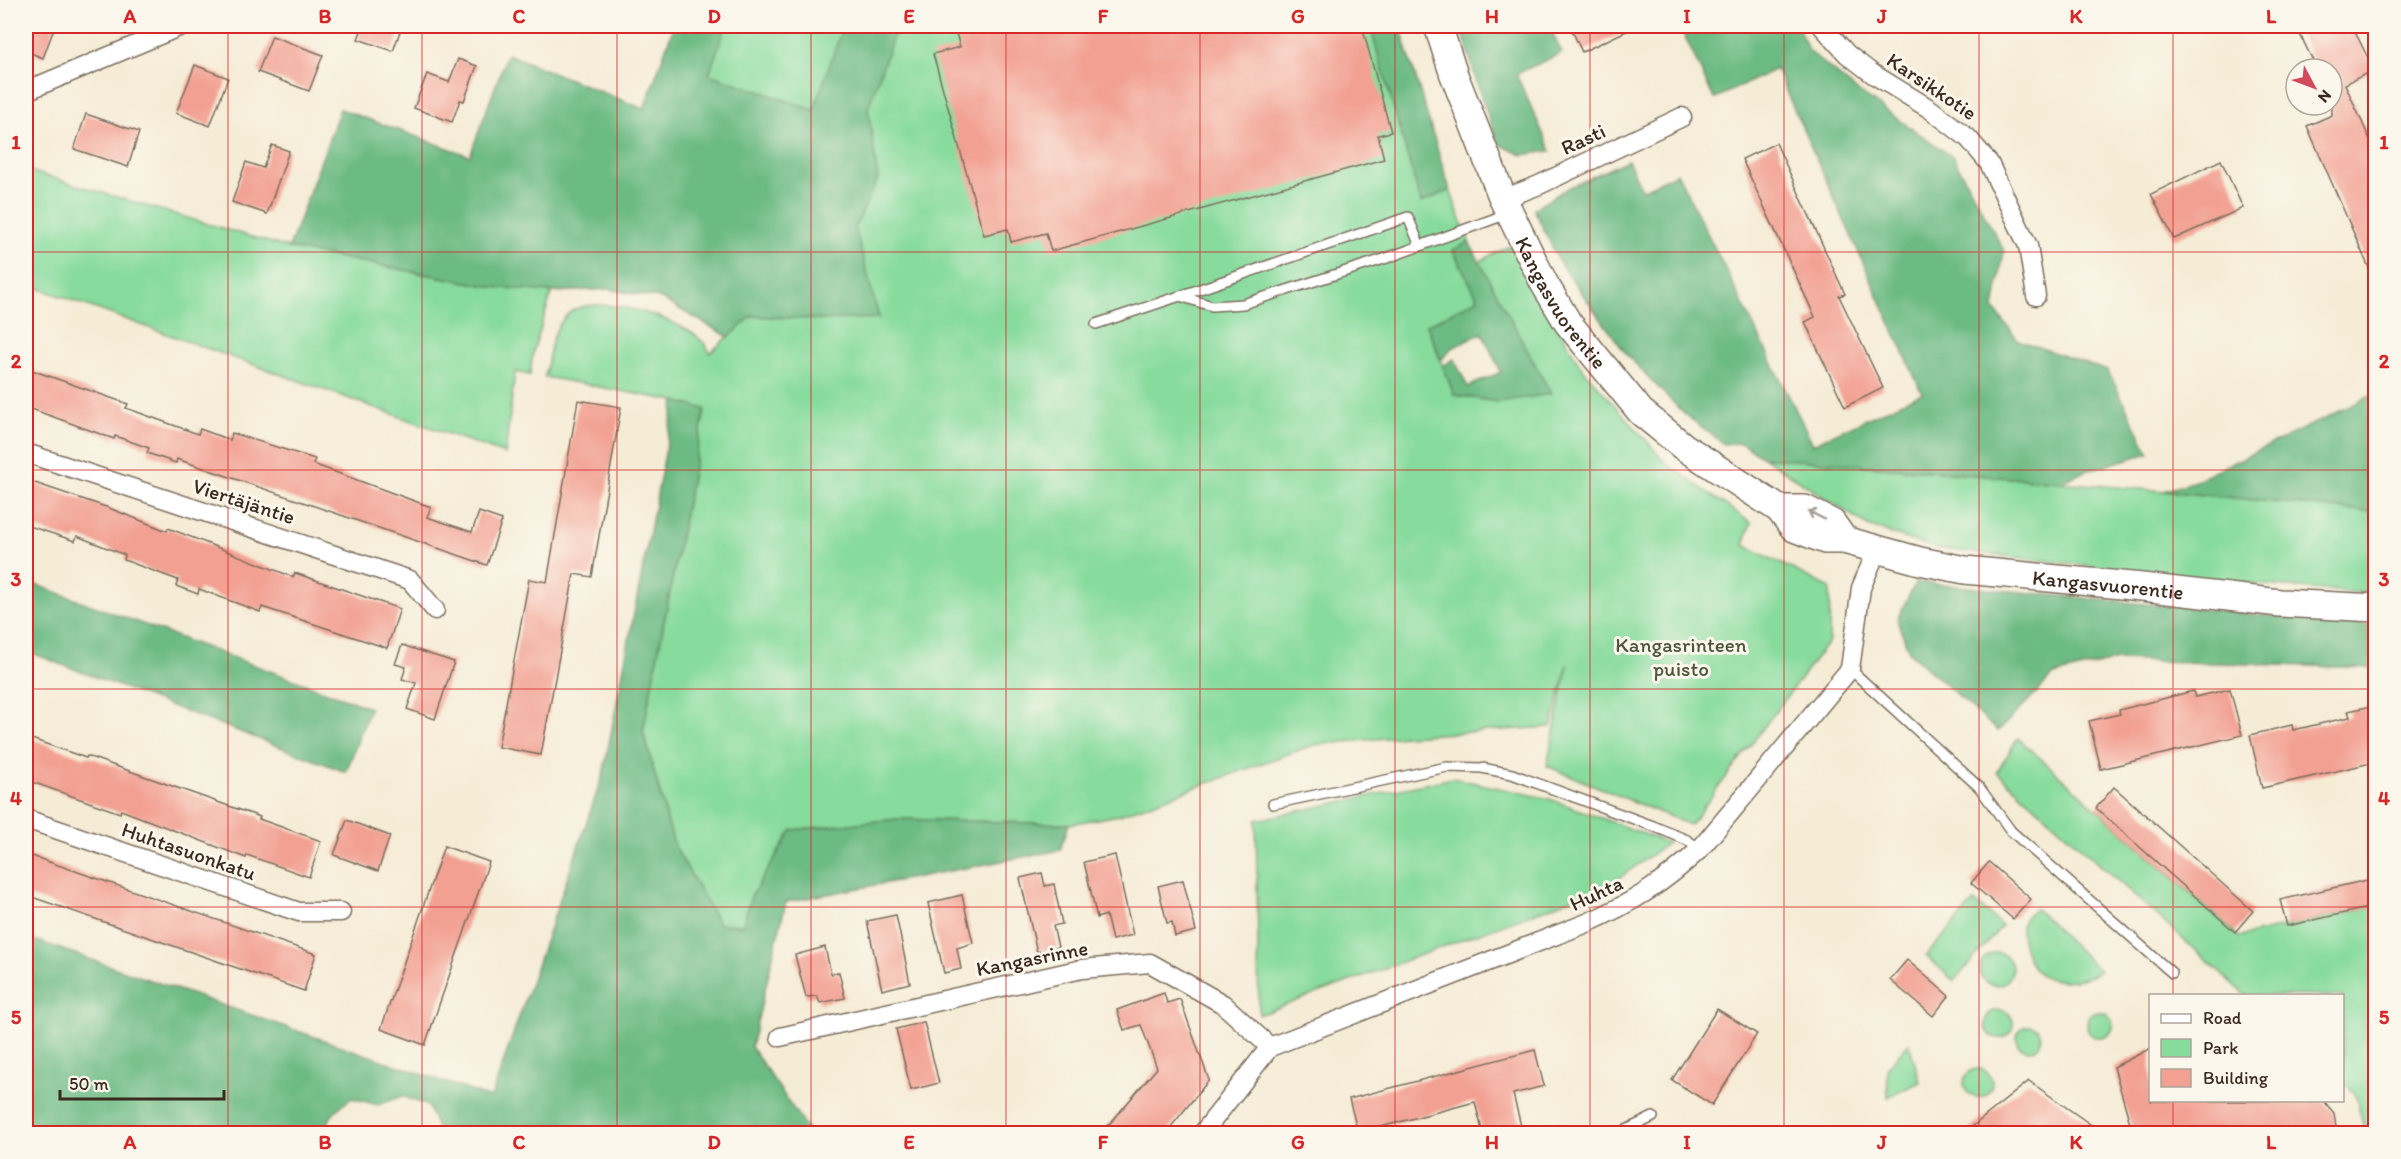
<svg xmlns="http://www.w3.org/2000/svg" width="2401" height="1159" viewBox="0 0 2401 1159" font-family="Itim,sans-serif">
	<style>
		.green { fill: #87db9d; stroke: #61825e; stroke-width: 1.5 }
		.forest { fill: #6dbb84; stroke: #547251; stroke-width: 1.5 }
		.building { fill: #f2a092 }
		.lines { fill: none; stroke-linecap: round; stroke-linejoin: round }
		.lane-casing { stroke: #7c6e5e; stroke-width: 12 }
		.street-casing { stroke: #7c6e5e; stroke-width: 21 }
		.secondary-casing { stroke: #7c6e5e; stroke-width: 30 }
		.lane { stroke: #fff; stroke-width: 9 }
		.street { stroke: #fff; stroke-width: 18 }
		.secondary { stroke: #fff; stroke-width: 27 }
		.oneway { stroke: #a79f9a }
		.grid { fill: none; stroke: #d62828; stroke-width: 1.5; stroke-opacity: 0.55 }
		.labels { text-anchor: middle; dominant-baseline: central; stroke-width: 6; stroke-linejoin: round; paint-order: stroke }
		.street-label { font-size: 21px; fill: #3b2a1e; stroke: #fbf7ec }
		.park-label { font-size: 21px; fill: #4e563e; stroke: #fbf7ec }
		.neatline { fill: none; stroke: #d62828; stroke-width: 2 }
		.grid-label { font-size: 20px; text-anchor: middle; font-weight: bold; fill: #d62828 }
	</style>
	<rect width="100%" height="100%" fill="#fbf7ec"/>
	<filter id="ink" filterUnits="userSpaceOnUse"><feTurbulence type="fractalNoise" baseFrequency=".0167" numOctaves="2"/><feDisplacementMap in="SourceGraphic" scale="12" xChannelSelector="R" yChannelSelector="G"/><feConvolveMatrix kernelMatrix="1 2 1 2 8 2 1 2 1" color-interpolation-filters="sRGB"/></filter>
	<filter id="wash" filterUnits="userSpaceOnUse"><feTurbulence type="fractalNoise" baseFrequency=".008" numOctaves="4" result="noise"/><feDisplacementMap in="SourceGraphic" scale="24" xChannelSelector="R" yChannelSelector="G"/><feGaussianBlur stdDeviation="1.35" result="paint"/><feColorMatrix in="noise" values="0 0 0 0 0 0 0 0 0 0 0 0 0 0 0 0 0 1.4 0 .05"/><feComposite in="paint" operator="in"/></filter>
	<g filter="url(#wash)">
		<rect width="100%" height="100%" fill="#f5ecd6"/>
		<!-- green -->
		<g class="green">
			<path d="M703,26H1370L1421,202L1450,190L1469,242L1453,251L1478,299L1427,325L1454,395L1524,397L1550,393L1478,262L1511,245L1581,367L1667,464L1751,523L1744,545L1830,588L1829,641L1690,825L1547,766L1568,664L1551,727L1406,736L1313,745L1119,815L1069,824L898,819L793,830L751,897L743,925L719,924L674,845L643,731L705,410L675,401L545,377C550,353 550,331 568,314C593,290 681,319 702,341C705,344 708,349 710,353L729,336L660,298L608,289L552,292L533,352L530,375L515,372L505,454L26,284V170L289,248L493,287L551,292Z"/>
			<polygon points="1763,457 2164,491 2375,512 2375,594 2251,584 1934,548 1868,526"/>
			<polygon points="2018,738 2239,937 2375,906 2375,1133 2365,1133 2355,1093 2343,1082 2342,996 2245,995 1997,772"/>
			<polygon points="1453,778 1550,799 1668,843 1609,885 1259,1015 1256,820"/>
			<polygon points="1974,901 2002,926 1954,981 1926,956"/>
			<path d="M2036,909L2100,971C2083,982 2051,986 2035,970C2027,961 2017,932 2023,921C2025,916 2031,911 2036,909Z"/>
			<circle cx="1996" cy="969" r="16"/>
			<circle cx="1999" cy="1024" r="14"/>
			<circle cx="2100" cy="1025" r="13"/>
			<circle cx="2029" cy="1038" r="12"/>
			<polygon points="1909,1043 1920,1082 1888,1097 1887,1067"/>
			<circle cx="1978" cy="1083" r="14"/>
		</g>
		<!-- forest -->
		<g class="forest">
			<polygon points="674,26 726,26 709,74 814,110 843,26 897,26 868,108 878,179 855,227 879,318 824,320 752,316 729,337 660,298 608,289 552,292 493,287 289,248 340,109 470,156 507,54 644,109"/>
			<polygon points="1370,26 1400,26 1450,190 1421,203"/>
			<polygon points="1461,26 1549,26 1562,53 1516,74 1551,151 1522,155 1499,144 1480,94"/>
			<polygon points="1680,26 1797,26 1809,51 1856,90 1953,157 2004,251 1994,309 2018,340 2108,371 2149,453 2085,471 2061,482 1763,457 1741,443 1724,444 1684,414 1627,355 1560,263 1534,209 1566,189 1628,160 1642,190 1677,173 1813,444 1922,393 1776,69 1714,99"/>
			<polygon points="1469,242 1551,394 1498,402 1454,395 1443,366 1454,359 1468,387 1501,372 1482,333 1452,348 1441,360 1427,325 1478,299 1453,250"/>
			<polygon points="2375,394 2375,512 2164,491 2195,481"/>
			<path d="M675,401L705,409L643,731L674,845L719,924L743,925L751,897L792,830L898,819L1069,824L1060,850L786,902L751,1047L810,1133H439L428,1106L403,1096L378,1105L352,1098C339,1107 326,1116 327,1133H26V937L491,1098L603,775Z"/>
			<polygon points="26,581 370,708 346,772 26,651"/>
			<polygon points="1916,582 2375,626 2375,668 2117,660 2054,675 1998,731 1909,652 1897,619"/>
		</g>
		<g id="blocks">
			<!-- building -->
			<g class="building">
				<polygon points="26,26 55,26 43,58 26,51"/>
				<polygon points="363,26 402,26 393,51 358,39"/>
				<polygon points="954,26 1362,26 1391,132 1378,135 1384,159 1051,251 1046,233 1011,242 1008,229 984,235 933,54 960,47"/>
				<polygon points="1570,26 1637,26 1582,52"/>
				<polygon points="2296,26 2352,26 2374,70 2345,84 2376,153 2376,284 2307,126 2332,115 2332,69 2317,69"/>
				<polygon points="272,36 323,55 309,91 258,72"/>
				<polygon points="458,59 477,66 464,101 460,100 452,122 414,108 427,74 449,82"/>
				<polygon points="195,65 228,78 210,126 176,113"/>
				<polygon points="86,114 139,132 128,167 74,149"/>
				<polygon points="1776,143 1845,294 1839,296 1883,388 1845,407 1805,322 1815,317 1742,159"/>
				<polygon points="272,145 289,151 267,214 232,202 246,162 263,168"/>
				<polygon points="2221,160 2243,208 2174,239 2151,194"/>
				<polygon points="26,368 128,404 126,408 198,434 200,429 230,440 232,433 315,459 313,464 431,507 427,517 472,532 479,512 502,520 487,565 177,459 176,463 147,453 149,448 115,436 114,439 26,407"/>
				<polygon points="578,400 621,407 592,577 574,574 541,755 498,747 529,579 547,582"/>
				<polygon points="26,480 109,508 167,531 168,528 293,577 295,573 400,609 387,648 262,607 260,612 199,589 198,594 176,586 178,580 124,560 125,555 77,536 75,541 26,525"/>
				<polygon points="402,645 454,662 435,719 407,709 416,683 402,679 406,667 395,664"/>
				<polygon points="2230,689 2242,735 2101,769 2089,721 2120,714 2119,710 2193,691 2195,697"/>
				<polygon points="2372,706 2373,711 2376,711 2376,762 2262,788 2250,735 2292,725 2293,730 2350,717 2348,711"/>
				<polygon points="26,737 86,758 87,756 260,817 259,819 321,841 309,877 247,855 246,858 121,810 120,813 26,780"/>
				<polygon points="2114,787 2253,911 2235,932 2096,808"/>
				<polygon points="347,820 390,836 378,871 334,855"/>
				<polygon points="444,846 489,862 425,1045 381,1029"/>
				<polygon points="26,854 316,954 304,991 26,895"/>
				<polygon points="1115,855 1133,935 1112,940 1106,915 1097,918 1084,862"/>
				<polygon points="1989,862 2031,899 2013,919 1971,883"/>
				<polygon points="1042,873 1045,886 1054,884 1062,924 1053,926 1058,947 1037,952 1020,878"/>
				<polygon points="2376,878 2376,906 2287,926 2280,900"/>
				<polygon points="1183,880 1196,931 1175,936 1172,922 1167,923 1158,886"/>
				<polygon points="962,895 973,943 957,948 961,969 944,973 928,903"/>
				<polygon points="896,915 910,983 882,990 867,921"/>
				<polygon points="825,947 831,974 839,972 845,998 820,1003 817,996 806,997 795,955"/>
				<polygon points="1907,960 1949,996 1933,1016 1890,980"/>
				<polygon points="1164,993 1167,1003 1180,999 1209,1080 1165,1134 1101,1134 1157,1068 1141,1025 1124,1030 1117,1010"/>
				<polygon points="1717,1009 1757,1034 1712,1105 1672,1080"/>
				<polygon points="924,1022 939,1083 911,1090 896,1029"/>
				<polygon points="2151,1048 2151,1101 2324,1101 2334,1113 2337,1134 2133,1134 2114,1067"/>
				<polygon points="1535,1050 1544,1086 1513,1094 1523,1134 1483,1134 1475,1102 1358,1133 1349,1099"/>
				<polygon points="2029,1081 2104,1134 1963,1134"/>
			</g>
		</g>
	</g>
	<g filter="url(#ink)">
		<use href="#blocks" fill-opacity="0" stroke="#7c6e5e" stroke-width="1.5"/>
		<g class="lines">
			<!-- lane casing -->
			<g class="lane-casing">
				<g id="lane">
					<polyline points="1180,296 1408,217 1420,246"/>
					<polyline points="1096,324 1180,296 1212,306 1243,304 1387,258 1507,214"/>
					<polyline points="1850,669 1979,787 2011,831 2172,973"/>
					<polyline points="1273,804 1447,767 1482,768 1512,774 1653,826 1687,840 1700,849"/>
					<polyline points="1618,1134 1653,1117"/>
				</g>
			</g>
			<!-- street casing -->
			<g class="street-casing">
				<g id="street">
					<polyline points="1822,26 1847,54 1873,74 1930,109 1968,138 1989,163 2028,246 2036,296"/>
					<polyline points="26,91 181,26"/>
					<polyline points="1503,199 1539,185 1682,117"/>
					<polyline points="26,453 410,580 435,610"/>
					<polyline points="26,819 299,912 341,912"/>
					<polyline points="780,1037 1082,969 1150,963 1223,1004 1270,1047"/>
					<path d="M1202,1134L1270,1047L1587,923C1632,903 1664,883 1700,849L1850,669L1861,588L1877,550"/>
				</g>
			</g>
			<!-- secondary casing -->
			<g class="secondary-casing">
				<g id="secondary">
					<path id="s1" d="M1438,26L1454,75L1503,199L1544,283L1568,323L1641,412L1684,447L1779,509L1794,528L1825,540H1844L1920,561L1965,570L2142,587L2280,603L2376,608"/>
					<polyline points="1779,509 1805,509 1832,523 1844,540"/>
				</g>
			</g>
			<!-- lane -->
			<use href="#lane" class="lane"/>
			<!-- street -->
			<use href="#street" class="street"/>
			<!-- secondary -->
			<use href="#secondary" class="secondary"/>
		</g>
		<!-- one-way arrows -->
		<defs><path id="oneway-shaft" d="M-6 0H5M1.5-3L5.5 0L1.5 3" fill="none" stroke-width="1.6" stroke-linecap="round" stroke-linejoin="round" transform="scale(1.5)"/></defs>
		<use class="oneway" href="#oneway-shaft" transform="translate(1816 515) rotate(-153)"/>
	</g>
	<!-- grid -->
	<path class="grid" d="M228,26V1134M422,26V1134M617,26V1134M811,26V1134M1006,26V1134M1200,26V1134M1395,26V1134M1590,26V1134M1784,26V1134M1979,26V1134M2173,26V996M26,252H2376M26,470H2376M26,689H2376M26,907H2376M2173,1100V1134"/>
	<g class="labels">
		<!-- street labels -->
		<g class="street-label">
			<text transform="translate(1932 86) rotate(34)">Karsikkotie</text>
			<text transform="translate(1583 139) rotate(-25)">Rasti</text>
			<text stroke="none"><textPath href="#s1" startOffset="304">Kangasvuorentie</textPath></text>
			<text transform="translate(244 501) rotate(18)">Viertäjäntie</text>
			<text stroke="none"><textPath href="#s1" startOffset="954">Kangasvuorentie</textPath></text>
			<text transform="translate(189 851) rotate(19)">Huhtasuonkatu</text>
			<text transform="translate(1596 893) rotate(-25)">Huhta</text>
			<text transform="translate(1032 958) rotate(-11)">Kangasrinne</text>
		</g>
		<!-- park labels -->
		<g class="park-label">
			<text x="1681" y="644">Kangasrinteen<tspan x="1681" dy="24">puisto</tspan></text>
		</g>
	</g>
	<!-- margin -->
	<rect width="2401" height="1159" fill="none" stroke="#fbf7ec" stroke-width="66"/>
	<!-- legend -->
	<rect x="2149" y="994" width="195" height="108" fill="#fbf7ec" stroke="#aea59a" stroke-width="1.5"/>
	<rect x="2161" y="1014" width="30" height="9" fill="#ffffff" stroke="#aea59a" stroke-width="1.5"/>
	<text x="2203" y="1024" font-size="18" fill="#3b2a1e">Road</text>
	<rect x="2161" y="1039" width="30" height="18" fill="#87db9d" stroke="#aea59a" stroke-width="1.5"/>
	<text x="2203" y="1054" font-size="18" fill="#3b2a1e">Park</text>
	<rect x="2161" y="1069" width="30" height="18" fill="#f2a092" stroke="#aea59a" stroke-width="1.5"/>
	<text x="2203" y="1084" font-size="18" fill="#3b2a1e">Building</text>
	<!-- north arrow -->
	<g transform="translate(2314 87) rotate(131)"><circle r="28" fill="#fbf7ec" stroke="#aea59a" stroke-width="1.5"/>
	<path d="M0-4.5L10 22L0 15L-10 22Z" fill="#d1495b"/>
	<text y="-9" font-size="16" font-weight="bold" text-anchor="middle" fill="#3b2a1e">N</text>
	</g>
	<!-- scale -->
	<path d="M60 1090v9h164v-9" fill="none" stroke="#3b2a1e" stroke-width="3"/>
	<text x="69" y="1090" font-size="18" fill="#3b2a1e" stroke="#fbf7ec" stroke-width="4.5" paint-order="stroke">50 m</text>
	<rect x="33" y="33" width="2335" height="1093" class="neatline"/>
	<g class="grid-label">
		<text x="130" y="23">A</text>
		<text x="325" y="23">B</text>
		<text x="519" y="23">C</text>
		<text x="714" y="23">D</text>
		<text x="909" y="23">E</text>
		<text x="1103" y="23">F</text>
		<text x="1298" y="23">G</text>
		<text x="1492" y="23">H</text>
		<text x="1687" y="23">I</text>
		<text x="1882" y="23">J</text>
		<text x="2076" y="23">K</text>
		<text x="2271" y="23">L</text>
		<text x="16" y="149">1</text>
		<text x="2384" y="149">1</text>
		<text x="16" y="368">2</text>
		<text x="2384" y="368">2</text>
		<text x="16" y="586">3</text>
		<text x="2384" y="586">3</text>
		<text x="16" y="805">4</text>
		<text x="2384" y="805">4</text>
		<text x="16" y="1024">5</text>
		<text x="2384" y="1024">5</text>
		<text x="130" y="1149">A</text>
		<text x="325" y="1149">B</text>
		<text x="519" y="1149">C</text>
		<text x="714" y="1149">D</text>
		<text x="909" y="1149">E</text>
		<text x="1103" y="1149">F</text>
		<text x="1298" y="1149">G</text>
		<text x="1492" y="1149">H</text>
		<text x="1687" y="1149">I</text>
		<text x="1882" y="1149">J</text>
		<text x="2076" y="1149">K</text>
		<text x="2271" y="1149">L</text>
	</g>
</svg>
